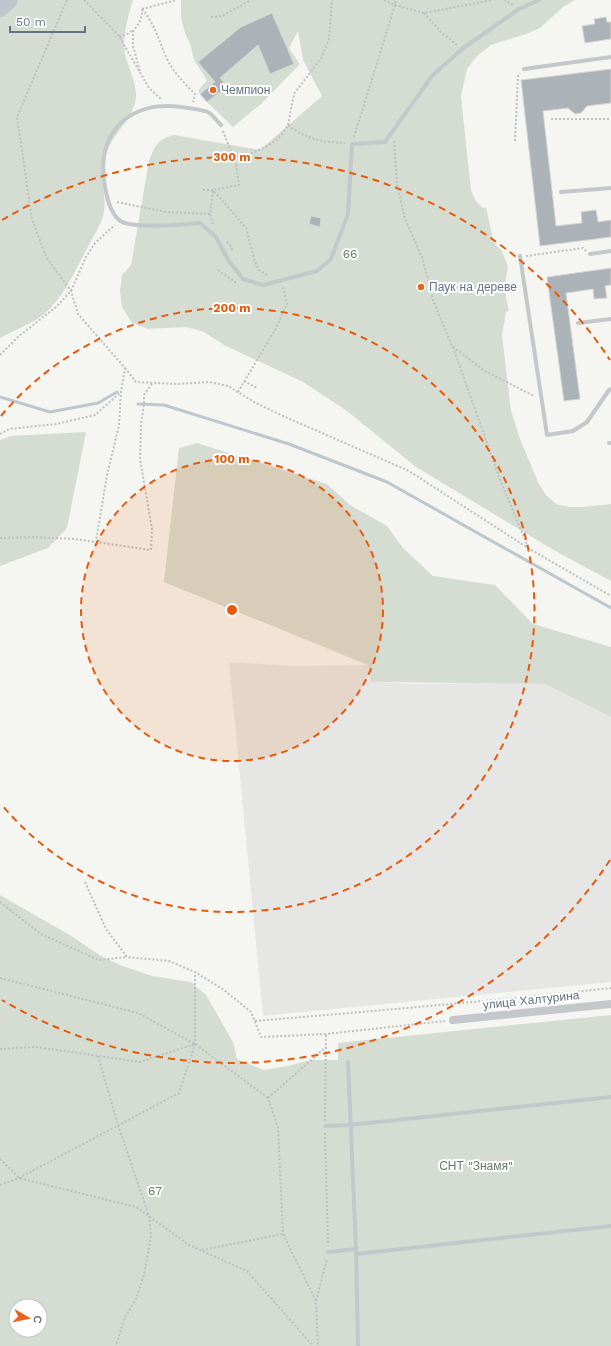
<svg xmlns="http://www.w3.org/2000/svg" width="611" height="1346" viewBox="0 0 611 1346" font-family="'Work Sans',sans-serif">
	<style>
		.built { fill: #e6e7e5 }
		.green { fill: #d5ddd2; fill-rule: evenodd }
		.lines { fill: none; stroke-linecap: round; stroke-linejoin: round }
		.stream { stroke: #bec7cd; stroke-width: 3 }
		.river { stroke: #bec7cd; stroke-width: 18 }
		.building { fill: #abb2b8; stroke: #d6d7d4 }
		.path { stroke: #bebfc2; stroke-width: 2; stroke-dasharray: 2 2; stroke-linecap: butt }
		.lane { stroke: #c5c8cb; stroke-width: 4 }
		.street { stroke: #c5c8cb; stroke-width: 8 }
		.ring { fill: none; stroke: #e8590c; stroke-width: 2; stroke-dasharray: 7 5 }
		.poi-dot { fill: #e9641e; stroke: #fff; stroke-width: 1.5 }
		.labels { text-anchor: middle; dominant-baseline: central; stroke-width: 4; stroke-linejoin: round; paint-order: stroke }
		.poi-label { font-size: 12px; fill: #637284; stroke: #fff; text-anchor: start }
		.park-label { font-size: 12px; fill: #657b62; stroke: #fff }
		.street-label { font-size: 12px; fill: #637284; stroke: #fff }
		.centre { fill: #e8590c; stroke: #fff; stroke-width: 2 }
		.ring-label { font-size: 12px; text-anchor: middle; font-weight: bold; fill: #e8590c; stroke: #fff; stroke-width: 4; stroke-linejoin: round; paint-order: stroke }
	</style>
	<rect width="100%" height="100%" fill="#f5f6f1"/>
	<!-- built -->
	<polygon class="built" points="229,662 294,666 368,665 371,682 414,684 497,683 545,684 611,717 611,982 263,1016"/>
	<!-- green -->
	<g class="green">
		<path d="M0,0H133C128,16 122,37 125,54C128,67 136,81 136,95C136,114 119,128 111,143C108,147 107,152 105,157C98,177 107,192 104,211C103,221 96,232 91,241C77,266 65,297 43,315C30,325 14,330 0,338Z"/>
		<path d="M181,0H575L563,7L540,28L526,34L491,45L477,56L467,69L461,96L471,190L476,201L483,208L486,207L493,239L495,244L502,251L508,267L505,283L506,297L509,311L506,312L502,335L511,411L520,439L538,482L546,495L556,504L569,507H583L611,504V581L557,552L416,467L347,411L303,382L224,345L204,332L186,327L148,329L132,323L122,307L120,291L122,275L131,265L149,161C155,146 157,139 174,135L260,150L322,96L303,60L298,31L289,48L300,64L261,104L233,127L207,102L198,91L207,80L194,60L191,46L185,33L181,18Z"/>
		<polygon points="86,432 67,528 48,548 0,566 0,440 10,436"/>
		<polygon points="197,443 327,484 350,505 387,526 403,548 433,576 495,585 533,624 611,647 611,717 545,684 371,682 368,665 164,582 179,448"/>
		<path d="M0,895L73,937L101,956L120,965L152,976L191,982L206,995L233,1042L237,1059L264,1070L288,1066L311,1060H338V1043L611,1015V1346H0ZM16,1306H40V1330H16Z"/>
	</g>
	<g class="lines">
		<!-- stream -->
		<g class="stream">
			<polyline points="0,397 50,412 98,403 117,392"/>
			<polyline points="138,404 164,405 289,444 387,482 611,608"/>
		</g>
		<!-- river -->
		<polyline class="river" points="0,8 9,0"/>
	</g>
	<!-- building -->
	<g class="building">
		<polygon points="272,13 294,64 270,74 258,45 220,78 227,86 207,102 200,94 215,82 198,62 241,27"/>
		<polygon points="606,17 607,22 611,22 611,39 585,43 582,26 595,24 594,19"/>
		<polygon points="611,69 611,103 587,106 581,113 575,114 568,108 543,111 556,226 582,223 581,212 596,210 598,222 611,220 611,237 540,246 521,80"/>
		<polygon points="311,216 321,218 320,227 309,224"/>
		<polygon points="611,268 611,285 605,286 607,298 594,299 593,289 566,293 580,399 564,401 547,277"/>
	</g>
	<g class="lines">
		<!-- path -->
		<g class="path">
			<polyline points="67,0 17,117 32,219 46,257 71,291 78,314 125,368 121,392 119,425 107,475 96,541"/>
			<polyline points="84,0 119,36 149,88 162,100"/>
			<polyline points="384,0 395,5 424,13 492,0"/>
			<polyline points="504,0 513,5"/>
			<path d="M142,9C156,26 159,42 168,61C175,74 185,84 195,94L193,102"/>
			<polyline points="142,9 177,0"/>
			<polyline points="424,13 442,33 457,45"/>
			<polyline points="211,17 222,16 251,0"/>
			<polyline points="119,36 126,35 132,31"/>
			<path d="M140,71L133,46V31C139,24 142,19 142,10"/>
			<polyline points="551,119 611,119"/>
			<polyline points="288,125 294,94 322,57 329,39 332,0"/>
			<path d="M223,131L230,149L235,156C248,156 266,148 276,140C281,136 285,130 288,125C307,140 322,142 345,143"/>
			<polyline points="354,137 395,5 395,0"/>
			<polyline points="394,141 397,184 405,219 422,257 434,303 452,346 485,371 534,396"/>
			<polyline points="515,141 518,76 520,73"/>
			<polyline points="203,190 213,190 246,228 255,262 259,270 268,276"/>
			<polyline points="117,202 166,212 210,214"/>
			<polyline points="213,224 210,214 213,190 239,185 235,156"/>
			<polyline points="227,242 232,247 232,252"/>
			<polyline points="526,256 583,248 586,251"/>
			<polyline points="218,270 238,284"/>
			<polyline points="453,347 499,477 528,547"/>
			<polyline points="0,355 19,336 56,307 71,291 86,257 95,243 115,225"/>
			<polyline points="125,368 136,382 178,384 209,382 228,386 254,402 283,416 409,471 528,548 611,596"/>
			<polyline points="244,381 257,388"/>
			<polyline points="238,392 275,330 287,304 283,287"/>
			<polyline points="0,434 9,429 56,424 95,415 121,392"/>
			<polyline points="0,538 32,537 75,539 151,550 152,529 140,459 141,424 144,404 144,395 153,382"/>
			<polyline points="85,882 106,929 127,957 169,961 195,972 224,990 251,1012 261,1037 326,1034 445,1021"/>
			<polyline points="0,902 41,934 99,960 127,957"/>
			<polyline points="0,978 138,1013 195,1044 268,1098 278,1127 283,1234 316,1301 318,1346"/>
			<path d="M255,1021C374,1011 492,1001 611,988"/>
			<polyline points="0,1049 36,1047 140,1062 195,1044"/>
			<polyline points="98,1056 118,1125 149,1216 151,1236 144,1275 136,1299 124,1319 116,1346"/>
			<polyline points="268,1098 326,1047"/>
			<polyline points="325,1121 326,1034"/>
			<polyline points="325,1133 328,1246"/>
			<polyline points="0,1159 19,1178 136,1207 189,1245 247,1271 313,1346"/>
			<polyline points="0,1185 19,1178 179,1093 195,1044 195,972"/>
			<polyline points="202,1250 283,1234"/>
			<polyline points="316,1301 327,1259"/>
		</g>
		<!-- lane -->
		<g class="lane">
			<polyline points="524,69 611,57"/>
			<path d="M221,125C217,121 212,114 208,112C200,109 189,108 181,107C128,100 95,134 105,187C107,198 110,212 119,220C130,230 184,224 200,223L216,237L228,260L243,279L263,285L317,271L331,259L348,214L352,144L385,142L432,76L462,49L519,9L539,0"/>
			<polyline points="561,192 611,188"/>
			<polyline points="590,254 611,251"/>
			<polyline points="520,256 547,435 573,431 587,422 609,390 611,389"/>
			<polyline points="578,323 611,319"/>
			<polyline points="609,443 611,443"/>
			<polyline points="348,1062 356,1249"/>
			<polyline points="325,1126 350,1125 611,1097"/>
			<polyline points="328,1252 356,1249 358,1346"/>
			<polyline points="356,1254 611,1226"/>
		</g>
		<!-- street -->
		<polyline class="street" points="453,1020 611,1004"/>
	</g>
	<!-- distance rings -->
	<circle cx="232" cy="610" r="151" fill="#e8590c" fill-opacity=".12"/>
	<g class="ring">
		<circle cx="232" cy="610" r="151"/>
		<path d="M1 416A302 302 0 1 1 1 804"/>
		<path d="M610 860A453 453 0 0 1 2 1000M2 220A453 453 0 0 1 610 360"/>
	</g>
	<!-- markers -->
	<g class="poi-dot">
		<circle cx="213" cy="90" r="4"/>
		<circle cx="421" cy="287" r="4"/>
	</g>
	<g class="labels">
		<!-- poi labels -->
		<g class="poi-label">
			<text x="221" y="90">Чемпион</text>
			<text x="429" y="287">Паук на дереве</text>
		</g>
		<!-- park labels -->
		<g class="park-label">
			<text x="350" y="254">66</text>
			<text x="476" y="1166">СНТ "Знамя"</text>
			<text x="155" y="1191">67</text>
		</g>
		<!-- street labels -->
		<g class="street-label">
			<text transform="translate(531 1000) rotate(-6)">улица Халтурина</text>
		</g>
	</g>
	<circle cx="232" cy="610" r="6" class="centre"/>
	<g class="ring-label">
		<text x="232" y="161">300 m</text>
		<text x="232" y="312">200 m</text>
		<text x="232" y="463">100 m</text>
	</g>
	<!-- north arrow -->
	<g transform="translate(28 1318) rotate(99)"><circle r="19" fill="#ffffff" stroke="#c1c7ce"/>
	<path d="M0-3L7 15L0 10L-7 15Z" fill="#e9641e"/>
	<text y="-6" font-size="11" font-weight="bold" text-anchor="middle" fill="#637284">С</text>
	</g>
	<!-- scale -->
	<path d="M10 26v6h75v-6" fill="none" stroke="#637284" stroke-width="2"/>
	<text x="16" y="26" font-size="12" fill="#637284" stroke="#ffffff" stroke-width="3" paint-order="stroke">50 m</text>
</svg>
